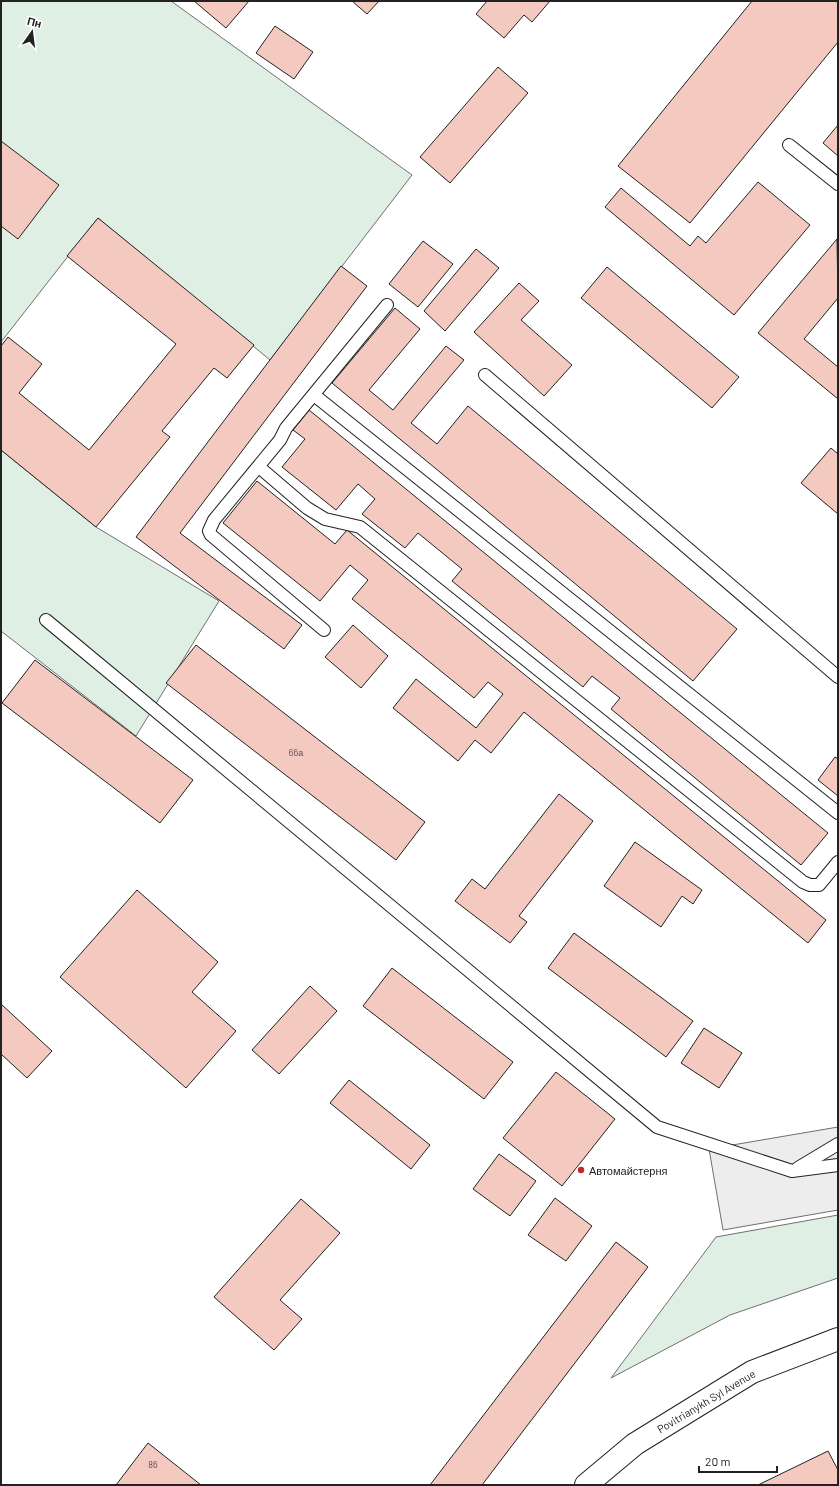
<svg xmlns="http://www.w3.org/2000/svg" width="839" height="1486" viewBox="0 0 839 1486" font-family="Barlow,sans-serif">
	<style>
		.green { fill: #e0efe3; stroke: #6f6f6f }
		.parking { fill: #ededed; stroke: #6f6f6f }
		.building { fill: #f3c9c0; stroke: #222 }
		.lines { fill: none; stroke-linecap: round; stroke-linejoin: round }
		.service-casing { stroke: #222; stroke-width: 14 }
		.primary-casing { stroke: #222; stroke-width: 24 }
		.service { stroke: #fff; stroke-width: 12 }
		.primary { stroke: #fff; stroke-width: 22 }
		.poi-dot { fill: #c62828; stroke: #fff; stroke-width: 1.5 }
		.labels { text-anchor: middle; dominant-baseline: central; stroke-width: 3; stroke-linejoin: round; paint-order: stroke }
		.number-label { font-size: 9px; fill: #564c4a }
		.poi-label { font-size: 11px; fill: #222; stroke: #fff; text-anchor: start }
		.street-label { font-size: 11px; fill: #222; stroke: #fff }
	</style>
	<rect width="100%" height="100%" fill="#fff"/>
	<!-- green -->
	<g class="green">
		<polygon points="1,1 171,1 412,175 270,360 98,218 1,342"/>
		<polygon points="1,450 96,527 219,601 136,736 1,631"/>
		<polygon points="838,1215 838,1278 730,1315 611,1378 716,1237"/>
	</g>
	<!-- parking -->
	<polygon class="parking" points="838,1127 838,1210 723,1230 709,1149"/>
	<!-- building -->
	<g class="building">
		<polygon points="194,1 249,1 226,28"/>
		<polygon points="352,1 379,1 367,14"/>
		<polygon points="487,1 550,1 532,22 524,15 504,38 476,14"/>
		<polygon points="752,1 838,1 838,42 690,223 618,166"/>
		<polygon points="275,26 313,52 294,79 256,53"/>
		<polygon points="498,67 528,93 450,183 420,157"/>
		<polygon points="838,125 838,156 823,143"/>
		<polygon points="1,141 59,185 18,239 1,226"/>
		<polygon points="758,182 810,225 734,315 605,207 621,188 690,246 698,236 706,243"/>
		<polygon points="98,218 254,345 227,378 214,368 162,431 170,437 96,527 1,450 1,346 8,337 42,364 19,393 89,450 176,344 67,256"/>
		<polygon points="837,239 838,298 804,339 838,367 838,399 758,333"/>
		<polygon points="423,241 453,264 418,307 389,284"/>
		<polygon points="476,249 499,268 445,331 424,311"/>
		<polygon points="341,266 367,286 180,533 302,625 284,649 136,537"/>
		<polygon points="607,267 739,377 712,408 581,298"/>
		<polygon points="519,283 539,301 521,320 572,365 544,396 474,332"/>
		<polygon points="395,308 420,329 369,390 393,410 446,346 464,360 411,423 437,444 468,406 737,629 693,681 332,383"/>
		<polygon points="309,410 828,833 801,865 611,709 620,698 592,676 583,687 452,581 462,569 418,533 405,548 362,514 375,499 358,484 336,510 282,467 305,439 293,430"/>
		<polygon points="831,448 838,454 838,514 801,483"/>
		<polygon points="257,481 335,544 347,530 826,920 808,943 524,712 491,753 475,740 458,761 393,708 416,679 476,728 503,694 488,682 474,698 352,599 368,580 350,565 320,601 223,523"/>
		<polygon points="353,625 388,656 361,688 325,657"/>
		<polygon points="196,645 425,822 396,860 166,683"/>
		<polygon points="35,660 193,780 160,823 2,703"/>
		<polygon points="835,757 838,759 838,796 818,780"/>
		<polygon points="559,794 593,821 519,916 527,922 510,943 455,901 472,879 485,889"/>
		<polygon points="635,842 702,890 693,904 682,896 661,927 604,886"/>
		<polygon points="137,890 218,962 192,992 236,1031 186,1088 60,977"/>
		<polygon points="574,933 693,1021 666,1057 548,968"/>
		<polygon points="392,968 513,1062 484,1099 363,1006"/>
		<polygon points="310,986 337,1011 279,1074 252,1050"/>
		<polygon points="1,1004 52,1051 27,1078 1,1054"/>
		<polygon points="704,1028 742,1053 719,1088 681,1063"/>
		<polygon points="556,1072 615,1119 562,1186 503,1138"/>
		<polygon points="349,1080 430,1145 411,1169 330,1103"/>
		<polygon points="499,1154 536,1181 510,1216 473,1189"/>
		<polygon points="555,1198 592,1226 566,1261 528,1235"/>
		<polygon points="301,1199 340,1233 280,1300 302,1319 274,1350 214,1297"/>
		<polygon points="616,1242 648,1267 482,1485 430,1485"/>
		<polygon points="148,1443 201,1485 116,1485"/>
		<polygon points="828,1451 838,1470 838,1485 758,1485"/>
	</g>
	<g class="lines">
		<!-- service casing -->
		<g class="service-casing">
			<g id="service">
				<polyline points="789,145 838,184"/>
				<polyline points="485,375 838,677"/>
				<polyline points="314,395 838,813"/>
				<polyline points="259,467 307,508 325,519 360,527 803,882 810,885 819,885 838,862"/>
				<polyline points="46,620 657,1127 792,1171 838,1165"/>
				<polyline points="324,630 211,535 209,531 214,520 280,440 286,428 387,305"/>
				<polyline points="798,1168 838,1144"/>
			</g>
		</g>
		<!-- primary casing -->
		<g class="primary-casing">
			<polyline id="primary" points="586,1485 635,1444 752,1372 838,1339"/>
		</g>
		<!-- service -->
		<use href="#service" class="service"/>
		<!-- primary -->
		<use href="#primary" class="primary"/>
	</g>
	<!-- markers -->
	<circle class="poi-dot" cx="581" cy="1170" r="4"/>
	<g class="labels">
		<!-- number labels -->
		<g class="number-label">
			<text x="296" y="752">66а</text>
			<text x="153" y="1464">86</text>
		</g>
		<!-- poi labels -->
		<g class="poi-label">
			<text x="589" y="1170">Автомайстерня</text>
		</g>
		<!-- street labels -->
		<g class="street-label">
			<text transform="translate(706 1401) rotate(-31)">Povitrianykh Syl Avenue</text>
		</g>
	</g>
	<!-- border -->
	<rect width="839" height="1486" fill="none" stroke="#222222" stroke-width="4"/>
	<!-- north arrow -->
	<g transform="translate(32 32) rotate(14)" stroke="#ffffff" stroke-width="3" paint-order="stroke">
	<path d="M0-3L7 15L0 10L-7 15Z" fill="#222222"/>
	<text y="-6" font-size="11" font-weight="bold" text-anchor="middle" fill="#222222">Пн</text>
	</g>
	<!-- scale -->
	<path d="M699 1466v6h78v-6" fill="none" stroke="#222222" stroke-width="2"/>
	<text x="705" y="1466" font-size="12" fill="#222222" stroke="#ffffff" stroke-width="3" paint-order="stroke">20 m</text>
</svg>
